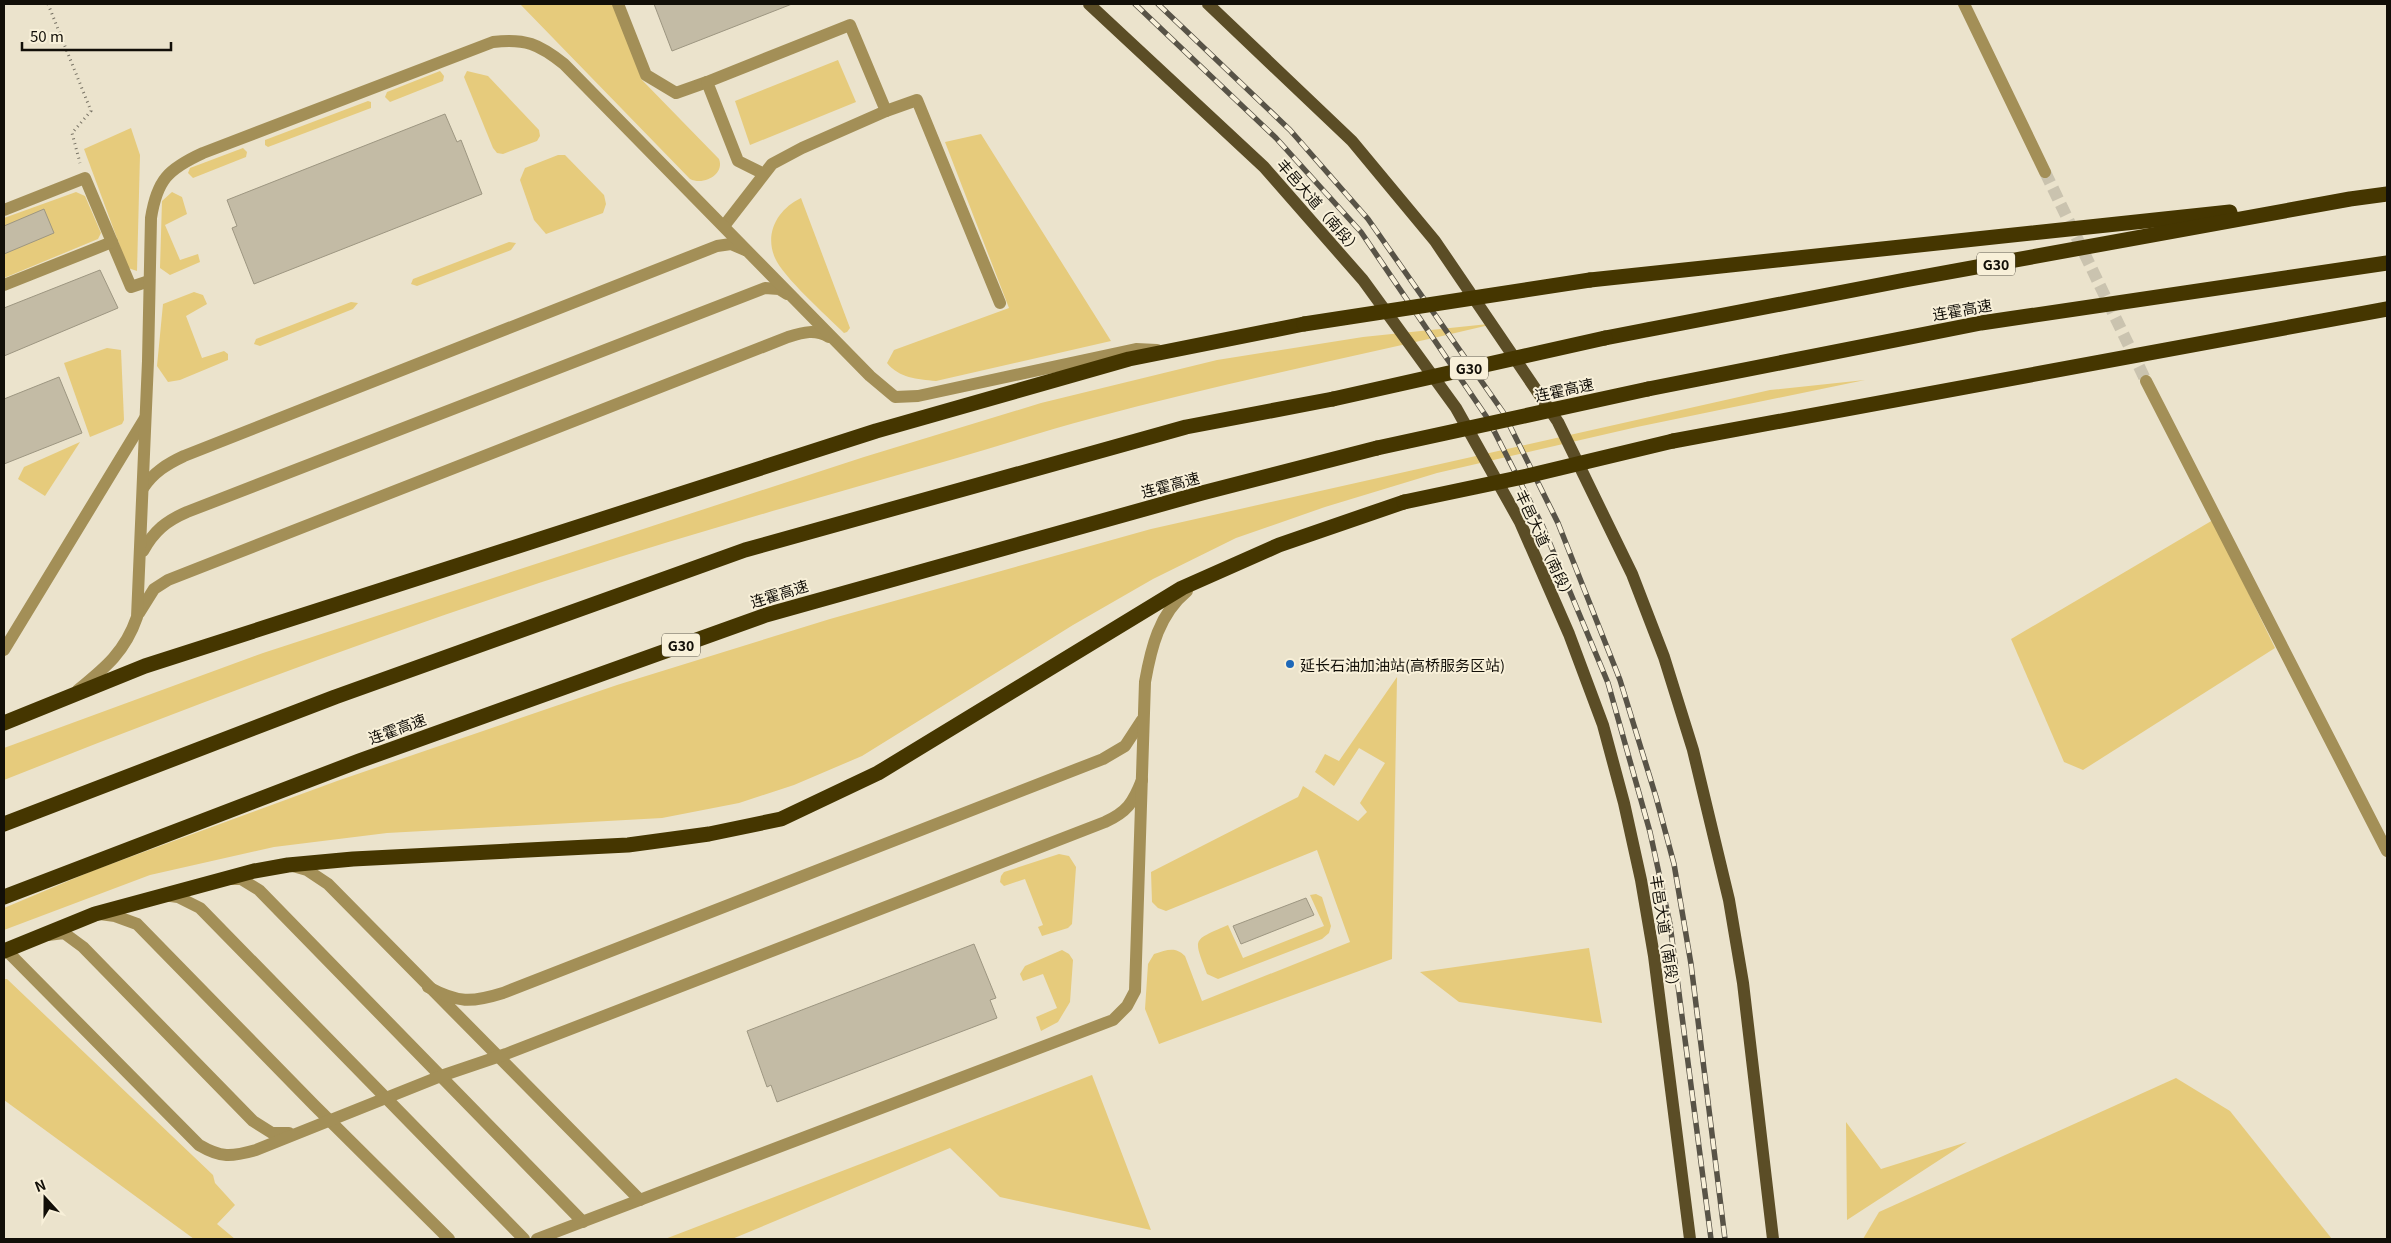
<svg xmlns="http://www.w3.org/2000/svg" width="2391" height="1243" viewBox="0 0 2391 1243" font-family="Georgia,'Noto Sans SC',serif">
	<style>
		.green { fill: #e6cb7c }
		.building { fill: #c3bba5; stroke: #9d9681 }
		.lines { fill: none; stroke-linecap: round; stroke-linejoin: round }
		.minor-tunnel { stroke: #cac3af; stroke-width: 12; stroke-dasharray: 12 6; stroke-linecap: butt }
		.path { stroke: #777264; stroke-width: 3; stroke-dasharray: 1 4; stroke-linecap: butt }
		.minor { stroke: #a38f57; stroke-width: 12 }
		.major { stroke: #5b4d26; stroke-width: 12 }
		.highway { stroke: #453600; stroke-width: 15 }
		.rail-casing { stroke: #585347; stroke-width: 5.5 }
		.rail { stroke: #f8f0d9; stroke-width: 4; stroke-dasharray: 11; stroke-linecap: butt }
		.highway-bridge { stroke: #453600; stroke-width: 15 }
		.poi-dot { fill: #1e68b8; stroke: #f8f0d9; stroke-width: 2 }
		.labels { text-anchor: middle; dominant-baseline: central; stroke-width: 4; stroke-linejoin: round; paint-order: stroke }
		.shield { fill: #f8f0d9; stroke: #575247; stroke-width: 1 }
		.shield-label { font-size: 14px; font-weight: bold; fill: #120f08 }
		.street-label { font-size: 15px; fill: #120f08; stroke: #f8f0d9 }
		.poi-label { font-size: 15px; fill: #120f08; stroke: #f8f0d9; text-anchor: start }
	</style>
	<rect width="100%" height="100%" fill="#ebe3cc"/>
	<!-- green -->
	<g class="green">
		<path d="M520,4H613L642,80L719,159C725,174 704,186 690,179Z"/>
		<polygon points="838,60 856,102 750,145 735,101"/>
		<polygon points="440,71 444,76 443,81 390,102 385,97 387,92"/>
		<polygon points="467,71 488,76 539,130 540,136 537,141 503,154 497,153 493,148 464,77"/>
		<polygon points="368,101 371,102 371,108 268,147 265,145 265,140"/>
		<polygon points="131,128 140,155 137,271 128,268 84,149"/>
		<path d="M981,134L1111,341L936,381C917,379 899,378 887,363L894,350L1009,308L945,142Z"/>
		<polygon points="243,148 247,152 246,157 193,178 188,173 190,168"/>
		<polygon points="558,155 565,155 604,195 606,204 603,213 546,234 534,220 520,180 525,168"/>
		<polygon points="76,192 85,196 101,233 98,239 4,278 4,218"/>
		<polygon points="172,192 182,197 187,214 165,225 180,260 198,254 200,262 170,275 160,268 162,201"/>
		<path d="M801,198L850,328L847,332L844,333C827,316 783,277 775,258C764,233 778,209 801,198Z"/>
		<polygon points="509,242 516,243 511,250 417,286 411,284 413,279"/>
		<polygon points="194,292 203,295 207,304 186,316 202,358 224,351 228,354 228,360 180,380 168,382 157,366 163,304"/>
		<polygon points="351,302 358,303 353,309 260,346 254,344 256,339"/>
		<path d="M1498,323C1363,355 1227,382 1093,418C1047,430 1002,445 957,458C828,495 700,531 573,572C381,634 191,706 4,780V748L263,653L864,457L1041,403L1217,360L1363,337Z"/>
		<polygon points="107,348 121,350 124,420 122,424 90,437 64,363"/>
		<polygon points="1865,380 1637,427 1437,473 1325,507 1236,538 1153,579 1073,625 862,756 794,785 739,803 662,818 387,833 274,847 150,875 4,930 4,908 92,871 337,781 617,685 830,619 1151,529 1770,390"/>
		<polygon points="80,442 45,496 18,479 24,467"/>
		<polygon points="2213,520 2275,648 2083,770 2064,762 2011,639"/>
		<path d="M1397,677L1392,959L1159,1044L1145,1009L1148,964L1154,954C1167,950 1175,946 1185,956L1202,1001L1350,942L1317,850L1166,911L1158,908L1152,902L1151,872L1298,797L1303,786L1358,821L1367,812L1360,803L1385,763L1359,748L1334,786L1315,772L1325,754L1339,761Z"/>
		<polygon points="1059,854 1069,856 1076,867 1072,924 1068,928 1042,936 1038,927 1043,925 1025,879 1004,886 1000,882 1001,876 1004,872"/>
		<path d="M1316,894L1322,897L1331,926L1329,933L1322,939L1218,979L1207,974C1193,937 1192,941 1228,925L1243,958L1324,926L1310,895Z"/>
		<polygon points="1589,948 1602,1023 1459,1002 1420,972"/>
		<polygon points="1062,950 1069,954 1073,960 1070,1002 1058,1022 1041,1031 1036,1017 1057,1008 1043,974 1023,981 1020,974 1025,966"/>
		<polygon points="4,979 7,979 213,1175 215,1183 235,1205 217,1224 235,1239 194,1239 4,1100"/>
		<polygon points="1092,1075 1151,1230 1000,1197 950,1148 732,1239 665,1239"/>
		<polygon points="2176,1078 2230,1111 2332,1239 1863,1239 1879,1212"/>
		<polygon points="1846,1122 1881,1169 1967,1142 1847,1220"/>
	</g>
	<!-- building -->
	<g class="building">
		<polygon points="654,4 792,4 672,51"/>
		<polygon points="445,114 457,142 461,140 482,194 254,284 232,228 237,226 227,200"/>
		<polygon points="44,209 54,233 4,254 4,226"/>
		<polygon points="100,270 118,308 4,356 4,308"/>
		<polygon points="59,377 82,433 4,464 4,399"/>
		<polygon points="1306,898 1314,915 1241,944 1233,926"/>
		<polygon points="974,944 996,998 990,1000 997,1018 777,1102 771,1085 767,1087 747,1031"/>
	</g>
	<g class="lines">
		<!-- minor-tunnel -->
		<polyline class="minor-tunnel" points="2045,172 2146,381"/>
		<!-- path -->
		<polyline class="path" points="48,4 91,111 72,133 80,163"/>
		<!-- minor -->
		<g class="minor">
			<polyline points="618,4 646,75 676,93 707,82"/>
			<polyline points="1964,4 2045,172"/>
			<polyline points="886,111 917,100 1000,303"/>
			<polyline points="4,210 85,178 131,287 149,281"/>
			<polyline points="724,226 772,164 802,148 886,111 850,25 707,82 738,161 764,174"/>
			<polyline points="4,285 112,242"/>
			<polyline points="2146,381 2387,851"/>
			<path d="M143,488C154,472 167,464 184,456L717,246L731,244L745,250"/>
			<path d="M143,551C154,531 166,521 187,512L765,288L779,289L787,294"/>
			<path d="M139,613L154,589L168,580L788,337C804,332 815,329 829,337"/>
			<polyline points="4,650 145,418"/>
			<path d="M78,690C105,668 125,652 137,617L148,361L151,218C157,180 168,169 203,153L493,42C525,38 539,44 564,64L870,376L895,397L918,396L1136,349L1157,350"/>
			<polyline points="293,866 307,870 328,884 640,1200"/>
			<polyline points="229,879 241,879 259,890 583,1222"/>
			<polyline points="164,895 178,897 200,908 524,1239"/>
			<polyline points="100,914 115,916 137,924 314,1105 449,1239"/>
			<polyline points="48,935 64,933 83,947 253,1121 272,1133 289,1133"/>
			<path d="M6,950L199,1145C221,1158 231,1157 256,1150L441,1076L506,1054L1105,822C1127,812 1133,803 1142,780"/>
			<path d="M428,987C458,1003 471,1003 503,993L1103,759L1125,746L1142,720"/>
			<path d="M537,1239L1113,1020L1127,1006L1135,991L1145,682C1151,648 1159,614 1187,591"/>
		</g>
		<!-- major -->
		<g class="major">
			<polyline points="1089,4 1264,167 1363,280 1456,408 1520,522 1569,634 1603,725 1624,803 1641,880 1654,956 1690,1239"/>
			<polyline points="1208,4 1352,141 1435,241 1558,422 1632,574 1664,657 1693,750 1729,900 1743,983 1773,1239"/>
		</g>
		<!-- highway -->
		<g class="highway">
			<polyline points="1590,280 2230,212"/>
			<polyline points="1605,338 1905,280 2350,199 2387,194"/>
			<polyline points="1648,389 1981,323 2387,263"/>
			<polyline points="1673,441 2387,309"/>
			<polyline points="4,723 145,666 876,431 1129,359 1304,324"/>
			<polyline points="4,824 335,697 745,550 1186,427 1333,399"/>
			<polyline points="4,897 359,761 766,615 1202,493 1377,448"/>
			<polyline points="4,951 95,914 254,871 288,865 353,859 628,845 709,834 781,819 878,773 1182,588 1279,545 1404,502"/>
		</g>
		<!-- rail casing -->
		<g class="rail-casing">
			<g id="rail">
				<polyline points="1135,4 1276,138 1361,232 1488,419 1543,527 1608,683 1650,832 1670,924 1711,1239"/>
				<polyline points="1158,4 1290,130 1368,219 1503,412 1558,523 1620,680 1656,797 1674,864 1691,964 1725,1239"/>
			</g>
		</g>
		<!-- rail -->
		<use href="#rail" class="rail"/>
		<!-- highway-bridge -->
		<g class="highway-bridge">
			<polyline points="1304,324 1590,280"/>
			<polyline points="1333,399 1605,338"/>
			<polyline points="1377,448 1648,389"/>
			<polyline points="1404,502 1527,476 1673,441"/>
		</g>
	</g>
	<!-- markers -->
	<circle class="poi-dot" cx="1290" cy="664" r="5"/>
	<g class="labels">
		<!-- shield labels -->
		<g class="shield">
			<rect x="1977" y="252.5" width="38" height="23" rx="4"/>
			<rect x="1450" y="356.5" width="38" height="23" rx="4"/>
			<rect x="662" y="633.5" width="38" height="23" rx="4"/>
		</g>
		<g class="shield-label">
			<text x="1996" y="264">G30</text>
			<text x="1469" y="368">G30</text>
			<text x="681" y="645">G30</text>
		</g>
		<!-- street labels -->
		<g class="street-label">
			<text transform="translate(1320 206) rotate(49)">丰邑大道（南段）</text>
			<text transform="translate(1962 309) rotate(-10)">连霍高速</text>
			<text transform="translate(1564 389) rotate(-12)">连霍高速</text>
			<text transform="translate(1170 484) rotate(-15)">连霍高速</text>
			<text transform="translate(1546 545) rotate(65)">丰邑大道（南段）</text>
			<text transform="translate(779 593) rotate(-17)">连霍高速</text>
			<text transform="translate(397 728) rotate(-20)">连霍高速</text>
			<text transform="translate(1666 934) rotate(81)">丰邑大道（南段）</text>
		</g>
		<!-- poi labels -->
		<g class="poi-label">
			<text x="1300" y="664">延长石油加油站(高桥服务区站)</text>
		</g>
	</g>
	<!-- border -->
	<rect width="2391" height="1243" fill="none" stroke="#120f08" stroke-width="10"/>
	<!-- north arrow -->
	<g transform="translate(45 1198) rotate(339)" stroke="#f8f0d9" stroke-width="4" paint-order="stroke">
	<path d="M0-4L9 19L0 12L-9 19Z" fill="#120f08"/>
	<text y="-8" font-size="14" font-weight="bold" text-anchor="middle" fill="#120f08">N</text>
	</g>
	<!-- scale -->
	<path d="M22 42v8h149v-8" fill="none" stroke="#120f08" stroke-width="2.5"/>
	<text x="30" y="42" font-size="15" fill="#120f08" stroke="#f8f0d9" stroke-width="4" paint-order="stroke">50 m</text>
</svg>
